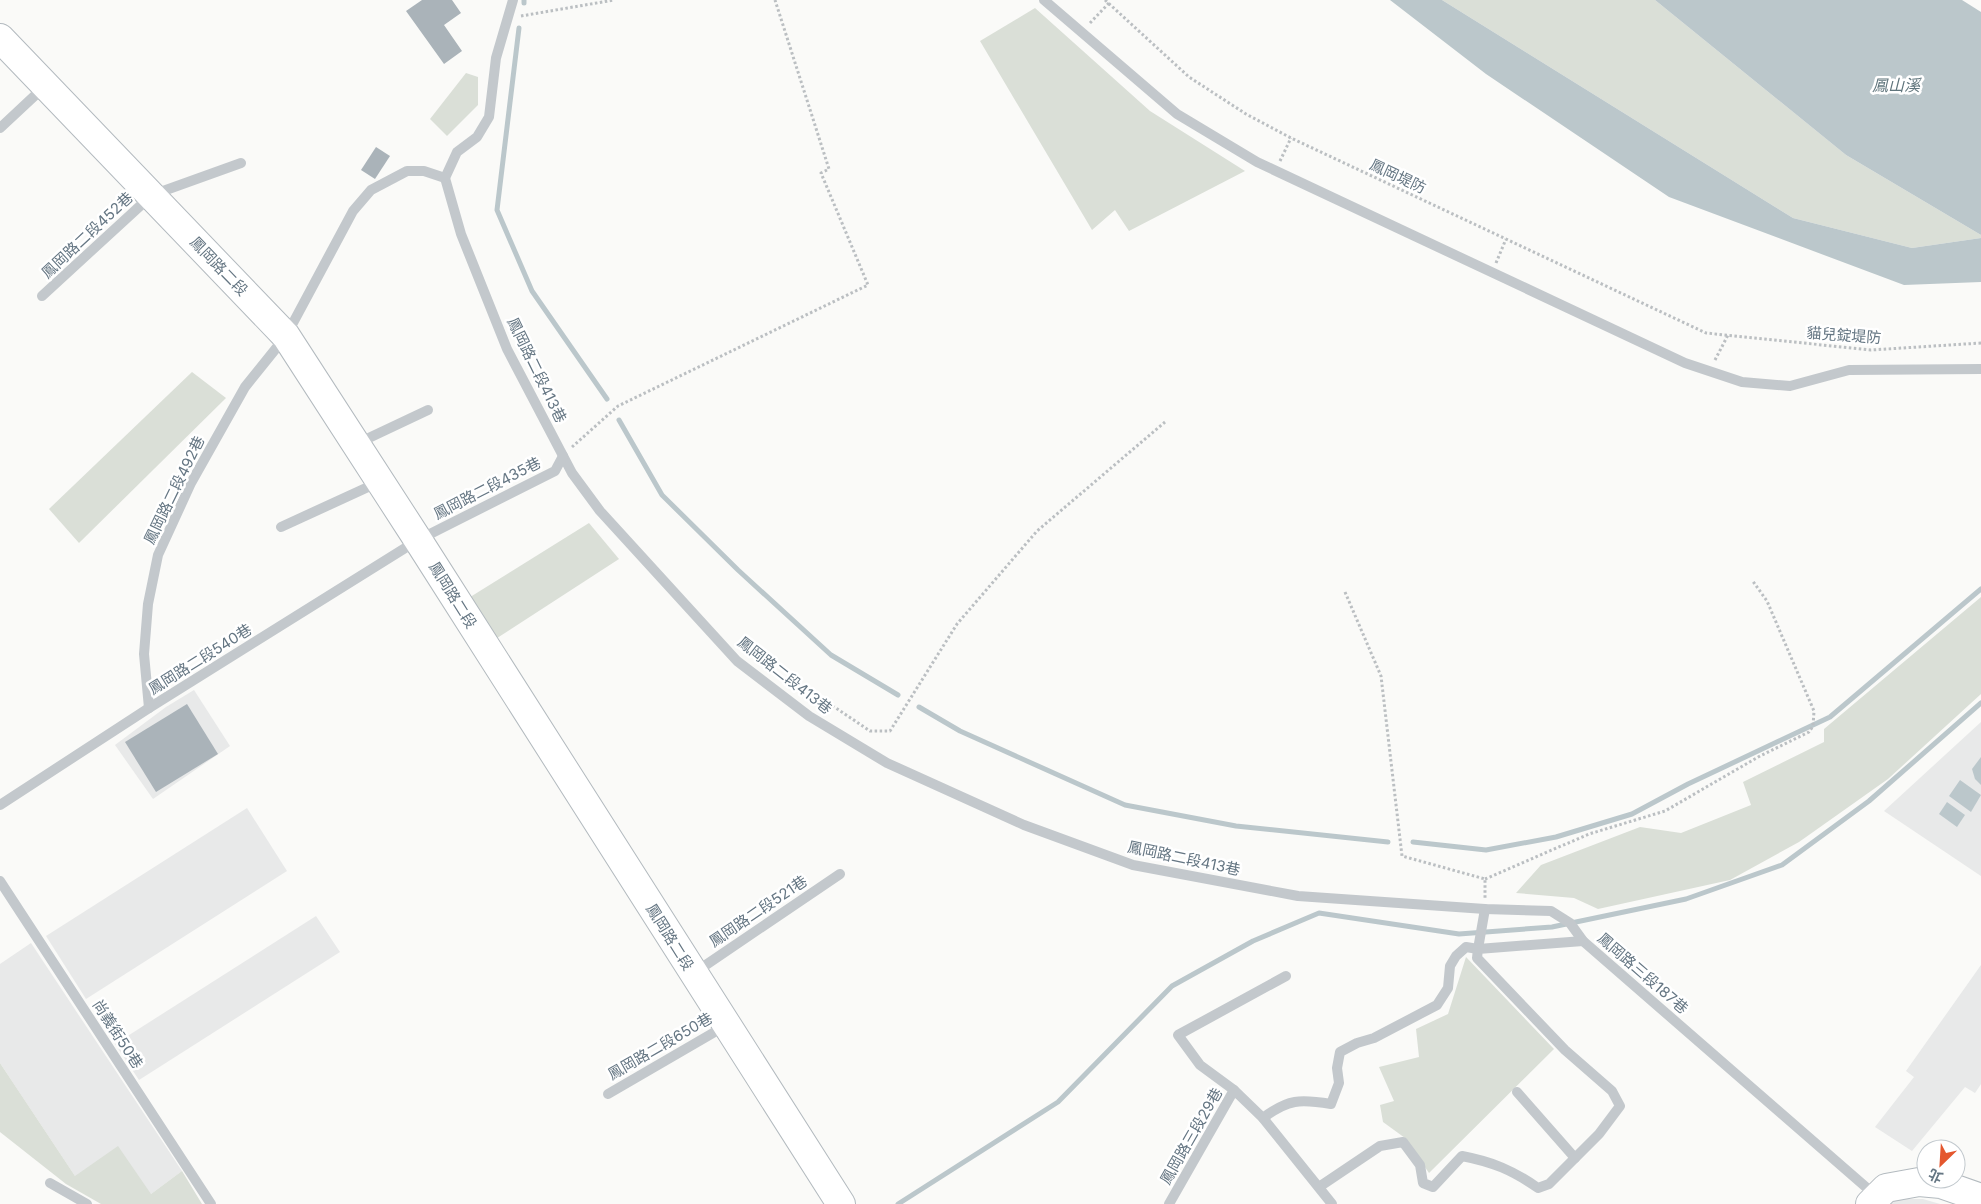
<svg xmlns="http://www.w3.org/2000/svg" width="1981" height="1204" viewBox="0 0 1981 1204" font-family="Inter,'Noto Sans TC',sans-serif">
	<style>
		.built { fill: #e8e9e9 }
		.green { fill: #dadfd7 }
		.water { fill: #bbc7cb }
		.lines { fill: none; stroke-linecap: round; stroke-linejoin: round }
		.stream { stroke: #bbc7cb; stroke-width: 5 }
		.building { fill: #aab3b9 }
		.secondary-casing { stroke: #b3babf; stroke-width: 30 }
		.path { stroke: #bbbfc2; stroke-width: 3; stroke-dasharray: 2.5 2.5; stroke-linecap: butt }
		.lane { stroke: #c3c8cc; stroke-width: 10 }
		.secondary { stroke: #fff; stroke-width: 28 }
		.labels { text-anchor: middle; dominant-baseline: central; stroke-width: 5; stroke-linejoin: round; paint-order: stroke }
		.street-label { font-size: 15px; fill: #657683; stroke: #fff }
		.water-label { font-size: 16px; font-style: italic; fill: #60757c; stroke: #fff }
	</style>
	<rect width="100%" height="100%" fill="#fafaf8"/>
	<!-- built -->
	<g class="built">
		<polygon points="194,690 230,746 153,799 115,745 166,707"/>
		<polygon points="1981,722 1981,876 1884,811"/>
		<polygon points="247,808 287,871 86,999 46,936"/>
		<polygon points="316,916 340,952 139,1080 115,1044"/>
		<polygon points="31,943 182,1171 151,1194 75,1176 0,1063 0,964"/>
		<polygon points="1981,965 1981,1084 1975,1093 1965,1087 1912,1151 1875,1127 1914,1077 1906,1071"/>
		<polygon points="1893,1199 1923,1199 1940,1204 1886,1204"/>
	</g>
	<!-- green -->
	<g class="green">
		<polygon points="1442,0 1655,0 1846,155 1981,235 1981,238 1912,248 1793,218"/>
		<polygon points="1035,8 1150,111 1245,171 1129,231 1115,210 1092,230 980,41"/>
		<polygon points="466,73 478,77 478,105 447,136 430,119"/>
		<polygon points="192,372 226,398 79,543 49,509"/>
		<polygon points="589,523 619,559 494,640 467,599"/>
		<polygon points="1981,597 1981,694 1888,779 1799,842 1730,880 1598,909 1574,898 1516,893 1541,865 1640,827 1681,833 1751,805 1743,782 1824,742 1824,729"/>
		<polygon points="1466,957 1554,1049 1429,1173 1405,1138 1383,1122 1380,1105 1394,1101 1379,1067 1419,1057 1416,1029 1448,1014"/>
		<polygon points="0,1063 75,1176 118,1146 151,1194 182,1171 202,1204 101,1204 66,1184 0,1132"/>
	</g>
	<!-- water -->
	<g class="water">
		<polygon points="1390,0 1442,0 1793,218 1912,248 1981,238 1981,282 1904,285 1669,197 1486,74"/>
		<polygon points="1655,0 1962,0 1981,12 1981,235 1846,155"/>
		<polygon points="1981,757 1981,785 1975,779 1972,769"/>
		<polygon points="1960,780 1981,795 1971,812 1949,796"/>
		<polygon points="1947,802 1965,815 1957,827 1939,814"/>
	</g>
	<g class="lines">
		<!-- stream -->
		<g class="stream">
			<polyline points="524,3 524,0"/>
			<polyline points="519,28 497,210 532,291 607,399"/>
			<polyline points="619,420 662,495 738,570 831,655 898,695"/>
			<polyline points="919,707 960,731 1125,805 1236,826 1388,842"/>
			<polyline points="1413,842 1486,850 1556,837 1632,814 1688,784 1830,717 1981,589"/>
			<polyline points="898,1204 1058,1102 1172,986 1253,941 1319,913 1459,934 1552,927 1686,899 1782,865 1869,801 1981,703"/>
		</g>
	</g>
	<!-- building -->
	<g class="building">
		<polygon points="422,0 452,0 461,13 444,25 462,51 444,64 406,11"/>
		<polygon points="376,147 390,156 375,179 361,170"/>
		<polygon points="187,704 218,754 156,792 125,742"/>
	</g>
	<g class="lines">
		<!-- secondary casing -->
		<g class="secondary-casing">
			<g id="secondary">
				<polyline points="0,38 286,336 418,540 841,1204"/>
				<polyline points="1870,1204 1886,1188 1919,1182 1941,1184 1981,1198"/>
			</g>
		</g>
		<!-- path -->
		<g class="path">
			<polyline points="1105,0 1189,77 1246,114 1291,138 1706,333 1871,350 1981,343"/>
			<polyline points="521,16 614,0"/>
			<polyline points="1090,23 1109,3"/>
			<polyline points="1280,161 1291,138"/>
			<polyline points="1496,263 1506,239"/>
			<polyline points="1715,360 1728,335"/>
			<polyline points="572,447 618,406 868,285 821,173 829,169 775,0"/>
			<polyline points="1345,592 1381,676 1402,856 1485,879 1485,898"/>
			<polyline points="817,707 824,700 870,731 890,731 957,624 1037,531 1165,422"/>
			<polyline points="1485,879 1589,834 1665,811 1760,756 1809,732 1813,726 1814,711 1767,601 1752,580"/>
		</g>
		<!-- lane -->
		<g class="lane">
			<polyline points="1044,0 1177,114 1257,162 1685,363 1742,382 1790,386 1849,370 1981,369"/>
			<polyline points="0,128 44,87"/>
			<polyline points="445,178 461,234 507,349 572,473 600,511 737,661 809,716 887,763 1024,825 1133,865 1298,896 1485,909 1551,911 1570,923 1583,941 1875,1195"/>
			<polyline points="445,178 457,152 477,137 489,117 496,58 513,0"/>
			<polyline points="42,296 152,195 241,163"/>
			<polyline points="356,444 428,410"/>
			<polyline points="281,527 379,482"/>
			<polyline points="149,708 144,654 148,604 158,555 191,483 245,387 286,336 353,211 371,190 407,171 424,171 445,178"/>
			<polyline points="0,805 149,708 418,540 555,471 563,456"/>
			<polyline points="0,881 211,1204"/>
			<polyline points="694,973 840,874"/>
			<polyline points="1234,1090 1200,1065 1178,1035 1286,976"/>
			<polyline points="1517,1092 1575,1158"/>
			<polyline points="608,1094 725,1026"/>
			<path d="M1263,1118C1288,1099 1300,1099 1331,1104L1339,1083L1337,1068L1340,1052L1357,1043L1374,1038L1437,1005L1448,988L1450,966L1456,956L1466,947L1478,949L1485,909"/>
			<polyline points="50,1183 87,1204"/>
			<path d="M1319,1187L1380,1146L1403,1142L1420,1165L1423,1183L1433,1187L1462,1156C1493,1162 1512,1170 1538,1188L1549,1184L1599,1134L1620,1106L1612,1091L1565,1050L1477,958L1478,949L1583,941"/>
			<polyline points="1169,1204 1234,1090 1263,1118 1332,1204"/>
		</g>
		<!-- secondary -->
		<use href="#secondary" class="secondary"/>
	</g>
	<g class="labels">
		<!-- street labels -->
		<g class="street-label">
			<text transform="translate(1398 176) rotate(25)">鳳岡堤防</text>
			<text transform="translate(87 235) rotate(-43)">鳳岡路二段452巷</text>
			<text transform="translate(219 266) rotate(46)">鳳岡路二段</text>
			<text transform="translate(1844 335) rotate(4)">貓兒錠堤防</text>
			<text transform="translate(537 370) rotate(64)">鳳岡路二段413巷</text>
			<text transform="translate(487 488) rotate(-27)">鳳岡路二段435巷</text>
			<text transform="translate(174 490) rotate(-64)">鳳岡路二段492巷</text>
			<text transform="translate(453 595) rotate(58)">鳳岡路二段</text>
			<text transform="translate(200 659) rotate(-32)">鳳岡路二段540巷</text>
			<text transform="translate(785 675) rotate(38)">鳳岡路二段413巷</text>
			<text transform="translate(1184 858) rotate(12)">鳳岡路二段413巷</text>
			<text transform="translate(758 911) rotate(-34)">鳳岡路二段521巷</text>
			<text transform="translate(670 937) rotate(58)">鳳岡路二段</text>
			<text transform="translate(1643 973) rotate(41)">鳳岡路三段187巷</text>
			<text transform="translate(118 1034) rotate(57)">尚義街50巷</text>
			<text transform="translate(660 1046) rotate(-30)">鳳岡路二段650巷</text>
			<text transform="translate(1191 1136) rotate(-60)">鳳岡路三段29巷</text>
		</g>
		<!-- water labels -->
		<g class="water-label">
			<text x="1896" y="85">鳳山溪</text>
		</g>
	</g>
	<!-- north arrow -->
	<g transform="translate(1941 1164) rotate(205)"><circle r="24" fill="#ffffff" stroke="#c1c8cd"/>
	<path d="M0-4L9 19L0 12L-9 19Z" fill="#e4572e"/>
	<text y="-8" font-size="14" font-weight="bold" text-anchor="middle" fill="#657683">北</text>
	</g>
</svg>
